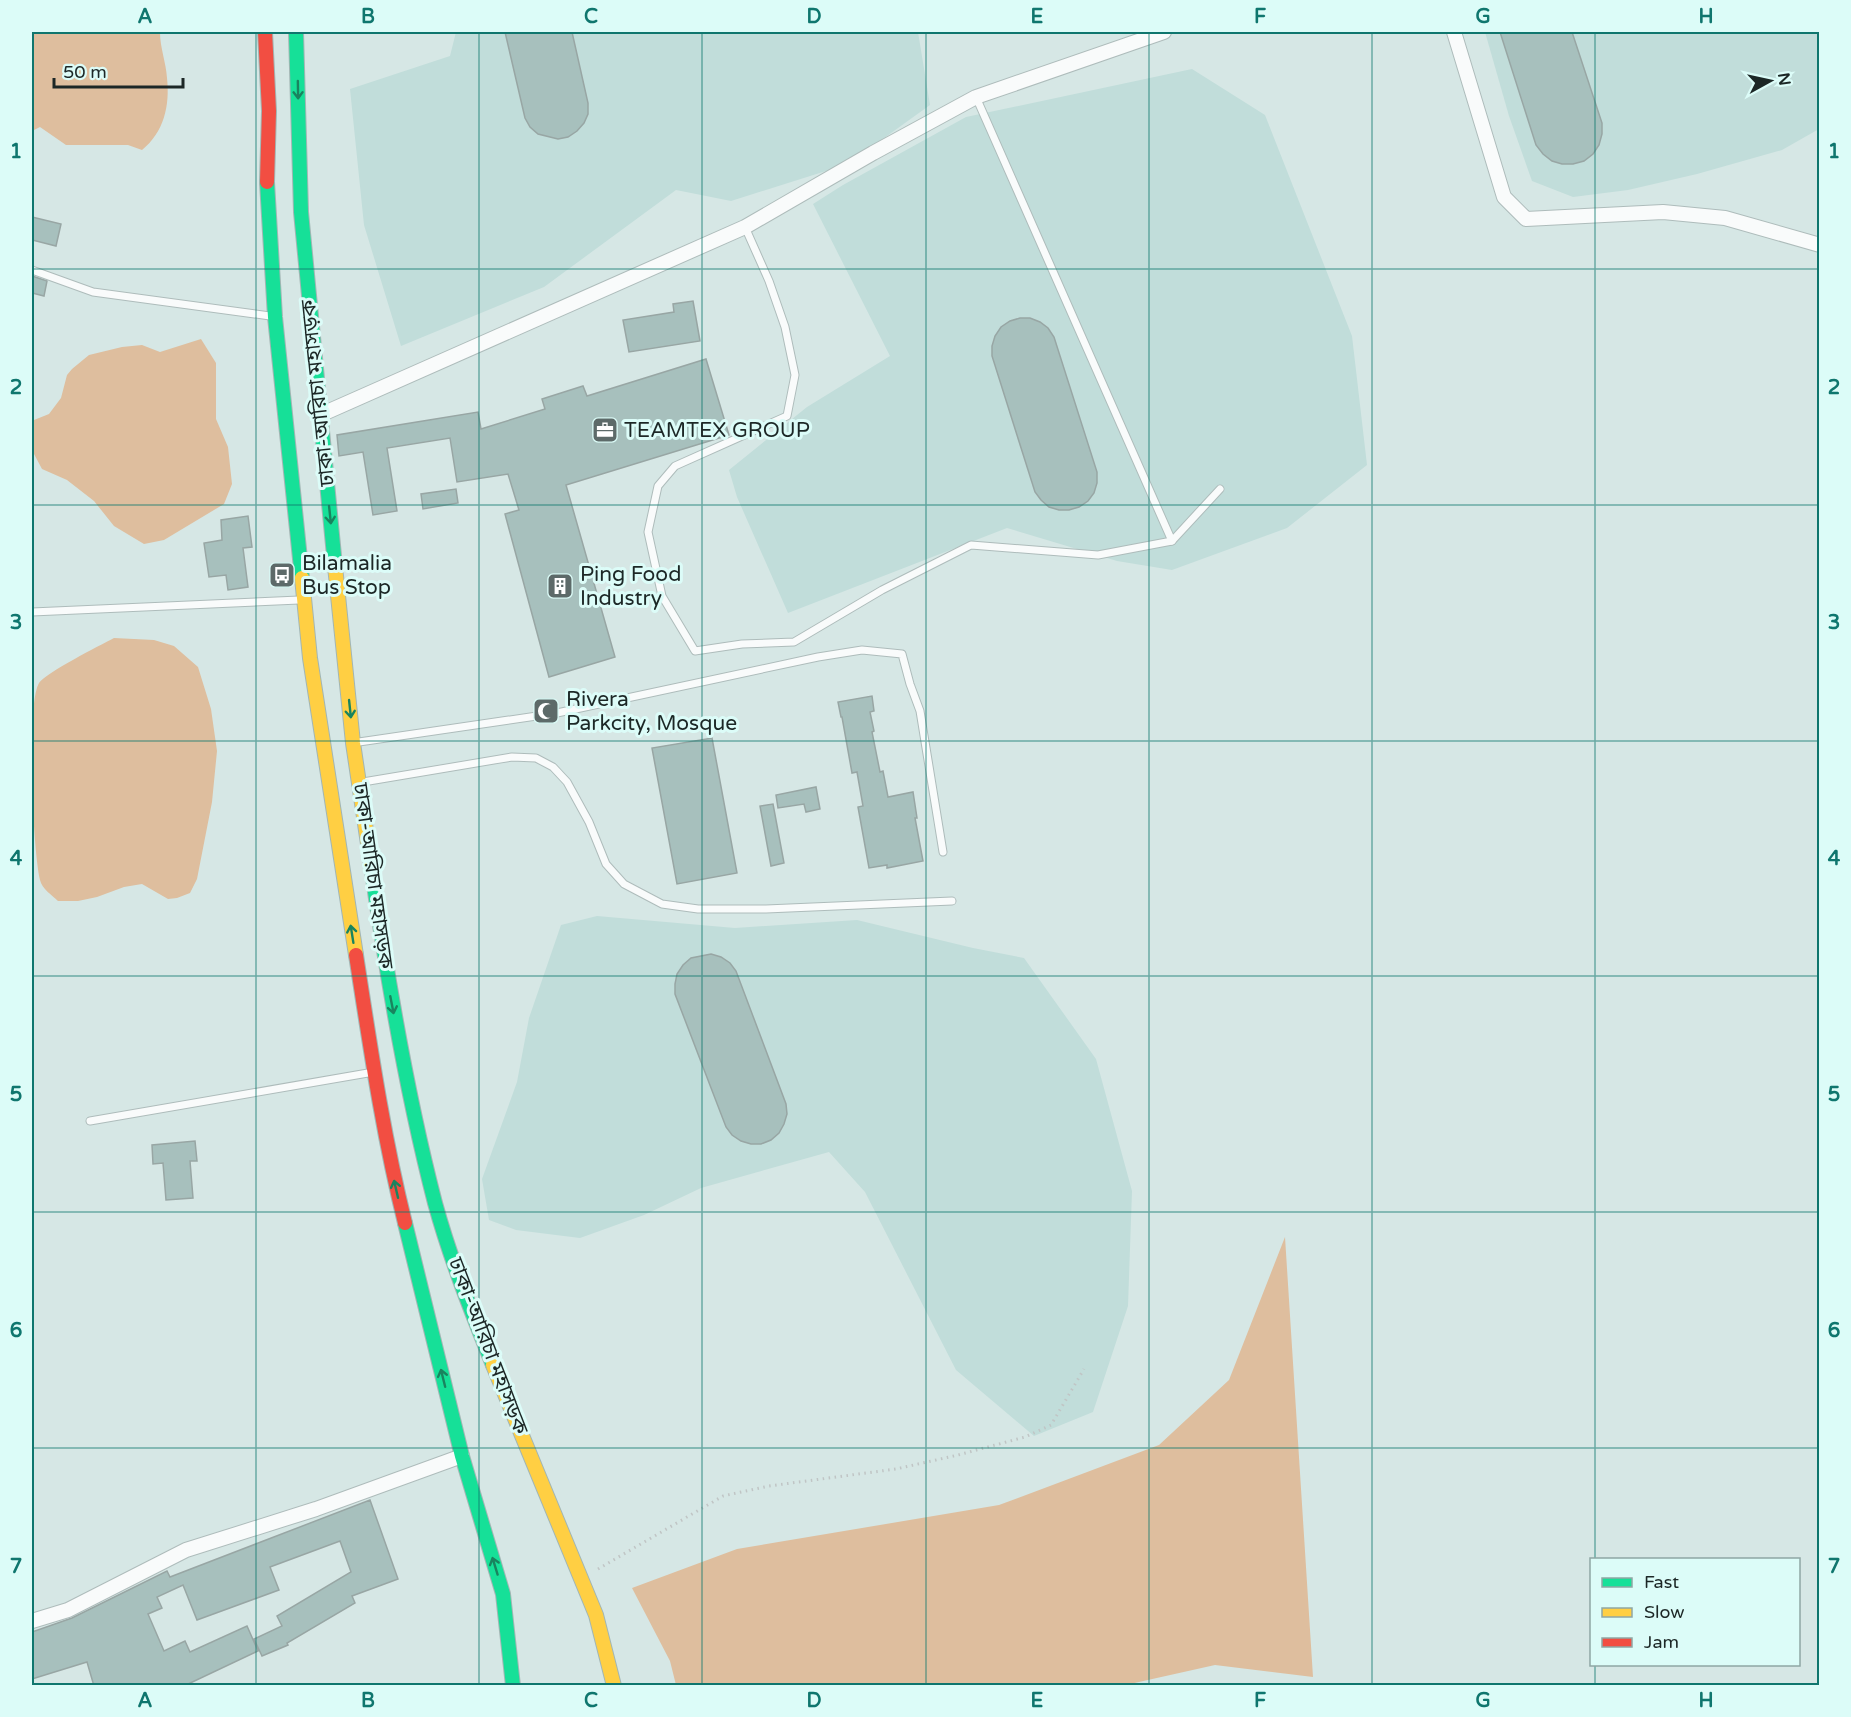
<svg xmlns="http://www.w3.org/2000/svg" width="1851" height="1717" viewBox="0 0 1851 1717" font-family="'Varela Round','Noto Sans Bengali',sans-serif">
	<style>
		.built { fill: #c1ddda }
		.water { fill: #debe9e }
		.building { fill: #a7c0bd; stroke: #98a6a4; stroke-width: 1.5 }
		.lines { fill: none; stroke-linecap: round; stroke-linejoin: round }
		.lane-casing { stroke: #aebcbb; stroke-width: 9 }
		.street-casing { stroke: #aebcbb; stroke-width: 16 }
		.fast-casing { stroke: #a2b6b4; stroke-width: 16 }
		.slow-casing { stroke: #a2b6b4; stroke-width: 16 }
		.jam-casing { stroke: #a2b6b4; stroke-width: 16 }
		.path { stroke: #c0c5c5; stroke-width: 3; stroke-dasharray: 1.5 4.5; stroke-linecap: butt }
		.lane { stroke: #f9fbfb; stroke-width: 7 }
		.street { stroke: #f9fbfb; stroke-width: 14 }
		.fast { stroke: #16e098; stroke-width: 14 }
		.slow { stroke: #ffcf43; stroke-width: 14 }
		.jam { stroke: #f24e42; stroke-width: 14 }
		.oneway { stroke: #19845f }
		.grid { fill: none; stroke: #0f766e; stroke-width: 1.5; stroke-opacity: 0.55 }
		.labels { text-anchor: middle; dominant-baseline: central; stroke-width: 6; stroke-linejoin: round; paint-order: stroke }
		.street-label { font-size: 21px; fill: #1c2726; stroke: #dcfcf8 }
		.poi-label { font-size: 21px; fill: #1c2726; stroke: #dcfcf8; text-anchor: start }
		.neatline { fill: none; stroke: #0f766e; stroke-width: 2 }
		.grid-label { font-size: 20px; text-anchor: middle; font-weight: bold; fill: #0f766e }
	</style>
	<rect width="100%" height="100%" fill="#d6e7e5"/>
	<!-- built -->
	<g class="built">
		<polygon points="456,32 918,32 930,105 848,164 731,201 676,190 544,287 401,346 364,225 350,89 450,56"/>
		<polygon points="1485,32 1819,32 1819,129 1782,150 1697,174 1628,190 1573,197 1532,181 1509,116"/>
		<polygon points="1192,69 1265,115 1352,336 1367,465 1287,528 1172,570 1117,561 1007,528 788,613 737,497 729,470 807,407 890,356 813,204 843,185 966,117"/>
		<polygon points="597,916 735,928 857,920 973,948 1024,958 1096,1059 1132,1191 1128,1306 1093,1412 1034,1436 956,1370 865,1192 829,1152 701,1188 644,1215 580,1238 516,1230 489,1220 482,1179 517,1082 529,1018 561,925"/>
	</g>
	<!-- water -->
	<g class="water">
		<path d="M32,32H160C160,48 166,62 167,78C170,106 164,132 142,150L128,145H66L40,127L32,131Z"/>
		<polygon points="201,339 216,363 216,419 228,447 232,484 224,504 164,540 144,544 114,526 94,501 67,480 42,469 34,454 32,434 34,420 49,414 61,398 67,375 72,369 89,355 122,347 142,345 160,352"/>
		<path d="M114,638L154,640L174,646L198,667L211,709L217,751L212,802L197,879L190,893L177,898L168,899L142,884L124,887L97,897L78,901H58C52,895 42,889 40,880C33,851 26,705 39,683C47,672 99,646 114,638Z"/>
		<polygon points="1285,1237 1313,1677 1215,1665 1121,1686 676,1685 670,1661 632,1588 737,1549 999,1505 1159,1445 1229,1380"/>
	</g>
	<!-- building -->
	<g class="building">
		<polygon points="505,32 572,32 588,103 588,114 584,123 577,131 568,137 558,139 538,134 530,127 525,118"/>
		<polygon points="1500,32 1572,32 1602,123 1602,134 1599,145 1593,154 1584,161 1573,164 1562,164 1552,161 1543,154 1536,145"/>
		<polygon points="32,217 61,224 56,246 32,240"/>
		<polygon points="32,276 47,281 44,296 32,293"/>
		<polygon points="693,301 700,341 629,352 623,320 674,312 673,304"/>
		<polygon points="1020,318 1030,318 1040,322 1048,328 1054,337 1097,472 1097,483 1094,493 1088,501 1079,507 1069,510 1059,510 1049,507 1041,500 1035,492 992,356 992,346 995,336 1001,327 1010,321"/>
		<polygon points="706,359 729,435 566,485 615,657 549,677 505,514 519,510 508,474 457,482 450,438 387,448 397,511 373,515 363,452 339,456 337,435 478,412 481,429 545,409 542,399 583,386 587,396"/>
		<polygon points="456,489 458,503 423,509 421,494"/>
		<polygon points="248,516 252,547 243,548 248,587 228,590 226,575 209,577 204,543 222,540 221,520"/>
		<polygon points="872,696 874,711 870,712 874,731 872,732 880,772 883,771 888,797 913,792 917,818 915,818 923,861 887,868 887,865 869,868 858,807 863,806 857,772 852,773 842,717 841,717 838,702"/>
		<polygon points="712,738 737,873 677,884 652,748"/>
		<polygon points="816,787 820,809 806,812 804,804 778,808 776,795"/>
		<polygon points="773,804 784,863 771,866 760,806"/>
		<polygon points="711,954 721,957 730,963 736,971 786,1104 787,1114 784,1124 779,1133 771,1140 761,1144 751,1144 741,1141 732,1135 726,1127 675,994 675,984 677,974 683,965 691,958"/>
		<polygon points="195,1141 197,1161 190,1161 193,1198 166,1200 163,1163 153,1164 152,1145"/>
		<polygon points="370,1500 398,1579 352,1596 355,1603 287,1643 288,1645 262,1656 254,1639 282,1626 277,1616 351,1572 340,1541 270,1567 279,1590 197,1620 183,1585 157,1597 162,1608 148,1614 164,1651 185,1641 190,1652 247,1626 258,1651 184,1686 94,1686 87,1662 32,1679 32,1632 72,1618 167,1571 170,1577"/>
	</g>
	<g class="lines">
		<!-- lane casing -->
		<g class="lane-casing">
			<g id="lane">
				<polyline points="976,97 1172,541"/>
				<polyline points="745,227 769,281 785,327 795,375 787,416 675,466 658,486 648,532 662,596 695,651 742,644 794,642 882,590 971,545 1098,555 1172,541 1220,489"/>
				<polyline points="32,270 93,292 270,316"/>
				<polyline points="32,612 299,600"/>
				<polyline points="359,742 557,713 818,657 862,650 902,654 910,684 920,711 943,852"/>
				<polyline points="363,782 512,757 536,758 553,767 567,782 589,822 606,864 624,884 662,904 698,909 766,909 952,901"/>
				<polyline points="90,1121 368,1073"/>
			</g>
		</g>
		<!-- street casing -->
		<g class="street-casing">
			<g id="street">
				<polyline points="1454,32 1504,197 1526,219 1663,212 1725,218 1820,245"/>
				<polyline points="320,415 745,227 873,153 976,97 1164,32"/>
				<polyline points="32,1621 68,1610 186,1550 316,1509 462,1456"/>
			</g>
		</g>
		<!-- fast casing -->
		<g class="fast-casing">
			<g id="fast">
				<polyline points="296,32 301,212 335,566"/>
				<polyline points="267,182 275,317 302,578"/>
				<path d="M371,864C387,978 406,1091 435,1203C450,1258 472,1313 493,1365"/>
				<polyline points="405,1223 462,1456 503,1594 513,1686"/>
			</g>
		</g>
		<!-- slow casing -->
		<g class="slow-casing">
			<g id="slow">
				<polyline points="335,566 353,743 371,864"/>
				<polyline points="302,578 310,658 356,955"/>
				<polyline points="493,1365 596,1615 614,1686"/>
			</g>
		</g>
		<!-- jam casing -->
		<g class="jam-casing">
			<g id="jam">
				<polyline points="265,32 269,111 267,182"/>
				<path d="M356,955C370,1045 383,1135 405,1223"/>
			</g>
		</g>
		<!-- path -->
		<polyline class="path" points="598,1569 723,1496 769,1486 896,1469 958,1455 1025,1437 1051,1425 1084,1369"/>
		<!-- lane -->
		<use href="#lane" class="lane"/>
		<!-- street -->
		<use href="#street" class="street"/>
		<!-- fast -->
		<use href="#fast" class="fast"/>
		<!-- slow -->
		<use href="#slow" class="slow"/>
		<!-- jam -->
		<use href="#jam" class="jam"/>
	</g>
	<!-- one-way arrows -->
	<defs><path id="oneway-shaft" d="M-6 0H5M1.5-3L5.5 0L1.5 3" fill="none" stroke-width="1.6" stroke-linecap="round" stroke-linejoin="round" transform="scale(1.5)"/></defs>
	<g class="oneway">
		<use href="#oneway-shaft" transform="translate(298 90) rotate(89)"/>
		<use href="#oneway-shaft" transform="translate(330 515) rotate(84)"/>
		<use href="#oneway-shaft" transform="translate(350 709) rotate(84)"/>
		<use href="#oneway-shaft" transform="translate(352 934) rotate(-99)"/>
		<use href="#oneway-shaft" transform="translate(392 1005) rotate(79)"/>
		<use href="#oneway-shaft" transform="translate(396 1189) rotate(-103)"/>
		<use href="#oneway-shaft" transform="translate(443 1378) rotate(-104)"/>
		<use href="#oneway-shaft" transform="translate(495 1566) rotate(-107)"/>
	</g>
	<!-- grid -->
	<path class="grid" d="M256,32V1686M479,32V1686M702,32V1686M926,32V1686M1149,32V1686M1372,32V1686M1595,32V1560M32,269H1820M32,505H1820M32,741H1820M32,976H1820M32,1212H1820M32,1448H1820M1595,1664V1686"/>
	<!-- icons -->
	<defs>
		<g id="office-square" transform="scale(1.35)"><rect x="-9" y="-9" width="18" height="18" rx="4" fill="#5d6a69" stroke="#dcfcf8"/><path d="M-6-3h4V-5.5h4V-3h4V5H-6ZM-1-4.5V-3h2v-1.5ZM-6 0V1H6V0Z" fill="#fff"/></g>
		<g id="bus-square" transform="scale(1.35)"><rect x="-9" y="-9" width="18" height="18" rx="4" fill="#5d6a69" stroke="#dcfcf8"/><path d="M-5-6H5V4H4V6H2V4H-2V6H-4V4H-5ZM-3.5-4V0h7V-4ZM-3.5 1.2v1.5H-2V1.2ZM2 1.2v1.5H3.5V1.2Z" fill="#fff"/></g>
		<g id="building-square" transform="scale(1.35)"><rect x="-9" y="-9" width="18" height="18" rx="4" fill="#5d6a69" stroke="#dcfcf8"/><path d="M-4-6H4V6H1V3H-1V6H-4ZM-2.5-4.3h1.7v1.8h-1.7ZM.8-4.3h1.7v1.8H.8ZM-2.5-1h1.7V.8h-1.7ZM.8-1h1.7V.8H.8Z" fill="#fff"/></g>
		<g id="mosque-square" transform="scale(1.35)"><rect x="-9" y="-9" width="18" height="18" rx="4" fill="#5d6a69" stroke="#dcfcf8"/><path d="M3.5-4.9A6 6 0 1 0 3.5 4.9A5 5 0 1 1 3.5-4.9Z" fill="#fff"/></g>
	</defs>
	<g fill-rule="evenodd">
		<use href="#office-square" x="605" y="430"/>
		<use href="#bus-square" x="282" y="575"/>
		<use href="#building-square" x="560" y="586"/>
		<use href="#mosque-square" x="546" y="711"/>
	</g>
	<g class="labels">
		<!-- street labels -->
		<g class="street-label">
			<text transform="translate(318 393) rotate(-96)">ঢাকা-আরিচা মহাসড়ক</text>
			<text transform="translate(373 876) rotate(82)">ঢাকা-আরিচা মহাসড়ক</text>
			<text transform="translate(488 1346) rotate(69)">ঢাকা-আরিচা মহাসড়ক</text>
		</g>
		<!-- poi labels -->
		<g class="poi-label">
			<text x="624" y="430">TEAMTEX GROUP</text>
			<text x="302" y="563">Bilamalia<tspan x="302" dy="24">Bus Stop</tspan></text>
			<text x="580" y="574">Ping Food<tspan x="580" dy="24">Industry</tspan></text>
			<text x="566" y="699">Rivera<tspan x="566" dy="24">Parkcity, Mosque</tspan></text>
		</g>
	</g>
	<!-- border -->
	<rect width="1851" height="1717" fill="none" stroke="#dcfcf8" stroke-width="66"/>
	<!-- legend -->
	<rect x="1590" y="1558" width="210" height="108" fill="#dcfcf8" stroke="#8fa7a4" stroke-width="1.5"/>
	<rect x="1602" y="1578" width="30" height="9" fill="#16e098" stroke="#8fa7a4" stroke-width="1.5"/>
	<text x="1644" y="1588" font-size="18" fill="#1c2726">Fast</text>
	<rect x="1602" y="1608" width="30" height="9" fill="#ffcf43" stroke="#8fa7a4" stroke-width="1.5"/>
	<text x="1644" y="1618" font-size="18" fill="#1c2726">Slow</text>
	<rect x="1602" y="1638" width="30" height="9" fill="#f24e42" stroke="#8fa7a4" stroke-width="1.5"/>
	<text x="1644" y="1648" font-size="18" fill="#1c2726">Jam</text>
	<!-- north arrow -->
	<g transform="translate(1770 81) rotate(82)" stroke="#dcfcf8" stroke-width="4.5" paint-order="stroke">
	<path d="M0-4.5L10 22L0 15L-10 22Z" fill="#1c2726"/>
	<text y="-9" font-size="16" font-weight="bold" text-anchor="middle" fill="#1c2726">N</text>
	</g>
	<!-- scale -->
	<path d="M54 78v9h129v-9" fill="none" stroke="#1c2726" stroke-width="3"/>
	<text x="63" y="78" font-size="18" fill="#1c2726" stroke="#dcfcf8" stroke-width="4.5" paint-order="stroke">50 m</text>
	<rect x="33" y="33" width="1785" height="1651" class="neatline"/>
	<g class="grid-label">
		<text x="145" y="23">A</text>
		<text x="368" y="23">B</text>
		<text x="591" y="23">C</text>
		<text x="814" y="23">D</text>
		<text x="1037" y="23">E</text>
		<text x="1260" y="23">F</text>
		<text x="1483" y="23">G</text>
		<text x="1706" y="23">H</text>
		<text x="16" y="158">1</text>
		<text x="1834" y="158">1</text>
		<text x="16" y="394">2</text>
		<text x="1834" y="394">2</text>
		<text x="16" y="629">3</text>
		<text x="1834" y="629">3</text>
		<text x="16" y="865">4</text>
		<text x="1834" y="865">4</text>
		<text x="16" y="1101">5</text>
		<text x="1834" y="1101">5</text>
		<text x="16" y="1337">6</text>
		<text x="1834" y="1337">6</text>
		<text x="16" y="1573">7</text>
		<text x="1834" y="1573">7</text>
		<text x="145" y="1707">A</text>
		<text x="368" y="1707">B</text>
		<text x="591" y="1707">C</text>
		<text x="814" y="1707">D</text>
		<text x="1037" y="1707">E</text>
		<text x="1260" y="1707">F</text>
		<text x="1483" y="1707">G</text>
		<text x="1706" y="1707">H</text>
	</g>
</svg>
